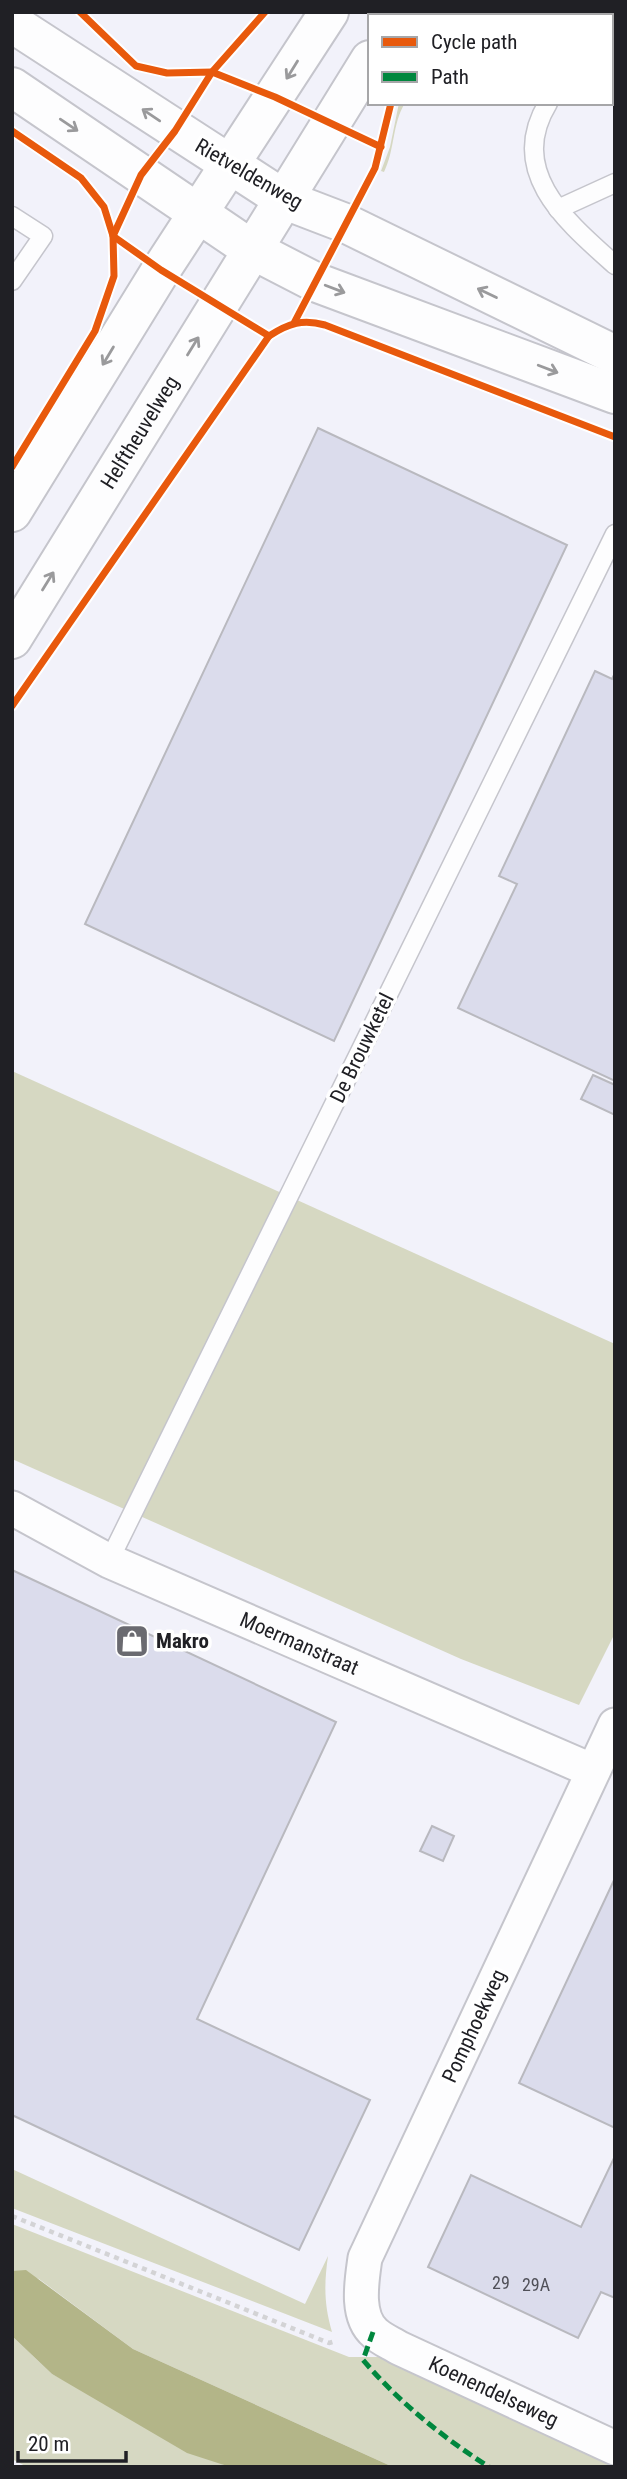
<svg xmlns="http://www.w3.org/2000/svg" width="627" height="2479" viewBox="0 0 627 2479" font-family="'Roboto Condensed',sans-serif">
	<style>
		.green { fill: #d6d8c2 }
		.water { fill: #b3b588 }
		.building { fill: #dbdcec; stroke: #b9b9bf; stroke-width: 2 }
		.lines { fill: none; stroke-linecap: round; stroke-linejoin: round }
		.service-casing { stroke: #c5c5cc; stroke-width: 21 }
		.minor-casing { stroke: #c5c5cc; stroke-width: 37 }
		.tertiary-casing { stroke: #c5c5cc; stroke-width: 42 }
		.secondary-casing { stroke: #c5c5cc; stroke-width: 42 }
		.path { stroke: #d3d3d5; stroke-width: 4.5; stroke-dasharray: 5 5; stroke-linecap: butt }
		.service { stroke: #fdfdfe; stroke-width: 18 }
		.minor { stroke: #fdfdfe; stroke-width: 33 }
		.tertiary { stroke: #fdfdfe; stroke-width: 38 }
		.secondary { stroke: #fdfdfe; stroke-width: 38 }
		.quiet { stroke: #00873e; stroke-width: 5; stroke-dasharray: 10 5; stroke-linecap: butt }
		.cycleway-casing { stroke: #fff; stroke-width: 11 }
		.cycleway { stroke: #e8590c; stroke-width: 7 }
		.oneway { stroke: #9a9a9c }
		.labels { text-anchor: middle; dominant-baseline: central; stroke-width: 7; stroke-linejoin: round; paint-order: stroke }
		.number-label { font-size: 18px; fill: #505058 }
		.street-label { font-size: 21px; fill: #202025; stroke: #fff }
		.poi-label { font-size: 21px; font-weight: bold; fill: #202025; stroke: #fff; text-anchor: start }
	</style>
	<rect width="100%" height="100%" fill="#f2f2fa"/>
	<!-- green -->
	<g class="green">
		<path d="M399,103H405C392,124 395,150 384,172L381,171L390,147Z"/>
		<polygon points="12,1071 615,1344 615,1633 579,1705 461,1659 12,1459"/>
		<path d="M12,2169L305,2304L328,2256C324,2284 324,2305 332,2332L12,2208Z"/>
		<polygon points="12,2224 349,2357 387,2357 615,2461 615,2467 393,2467 133,2349 39,2279 12,2271"/>
		<polygon points="12,2336 52,2374 224,2465 267,2463 274,2467 27,2467 12,2459"/>
	</g>
	<!-- water -->
	<polygon class="water" points="26,2270 133,2349 393,2467 224,2465 187,2453 52,2374 12,2336 12,2271"/>
	<!-- building -->
	<g class="building">
		<polygon points="318,428 567,545 334,1041 85,924"/>
		<polygon points="595,671 612,679 615,673 615,1081 458,1008 517,884 499,876"/>
		<polygon points="593,1075 615,1085 615,1115 581,1099"/>
		<polygon points="12,1570 336,1722 197,2019 370,2100 299,2250 12,2115"/>
		<polygon points="432,1826 454,1836 443,1861 420,1851"/>
		<polygon points="615,1878 615,2128 519,2083"/>
		<polygon points="615,2156 615,2298 601,2292 578,2338 428,2267 471,2175 581,2227"/>
	</g>
	<g class="lines">
		<!-- service casing -->
		<g class="service-casing">
			<g id="service">
				<polyline points="603,16 606,12"/>
				<path d="M548,103C506,172 567,222 615,265"/>
				<polyline points="558,209 615,183"/>
				<polyline points="12,216 43,236 12,281"/>
				<polyline points="109,1561 615,534"/>
			</g>
		</g>
		<!-- minor casing -->
		<g class="minor-casing">
			<g id="minor">
				<path id="s1" d="M12,1508L109,1561L593,1771"/>
				<path id="s2" d="M615,1725L365,2258C362,2280 355,2316 375,2333C381,2339 391,2343 399,2348L615,2448"/>
			</g>
		</g>
		<!-- tertiary casing -->
		<g class="tertiary-casing">
			<g id="tertiary">
				<polyline points="285,200 345,223 615,355"/>
				<polyline points="251,249 315,282 615,394"/>
			</g>
		</g>
		<!-- secondary casing -->
		<g class="secondary-casing">
			<g id="secondary">
				<polyline points="398,16 400,12"/>
				<polyline points="12,23 285,200"/>
				<polyline points="12,87 251,249"/>
				<polyline points="12,512 161,270 329,12"/>
				<path id="s3" d="M12,639L370,60"/>
			</g>
		</g>
		<!-- path -->
		<polyline class="path" points="12,2216 329,2343 336,2341"/>
		<!-- service -->
		<use href="#service" class="service"/>
		<!-- minor -->
		<use href="#minor" class="minor"/>
		<!-- tertiary -->
		<use href="#tertiary" class="tertiary"/>
		<!-- secondary -->
		<use href="#secondary" class="secondary"/>
		<!-- quiet -->
		<path class="quiet" d="M373,2332L363,2360C400,2403 441,2436 489,2467"/>
		<!-- cycleway casing -->
		<g class="cycleway-casing">
			<g id="cycleway">
				<polyline points="80,12 136,66 167,73 212,72 275,97 381,147"/>
				<path d="M12,131L81,178L104,207L113,236L161,270L269,336C289,323 303,319 325,325L615,437"/>
				<polyline points="294,323 375,168 391,103"/>
				<polyline points="12,467 95,331 114,276 113,236 141,175 175,131 212,72 265,12"/>
				<polyline points="12,706 269,336"/>
			</g>
		</g>
		<!-- cycleway -->
		<use href="#cycleway" class="cycleway"/>
	</g>
	<!-- one-way arrows -->
	<defs><path id="oneway-shaft" d="M-6 0H5M1.5-3L5.5 0L1.5 3" fill="none" stroke-width="1.6" stroke-linecap="round" stroke-linejoin="round" transform="scale(1.75)"/></defs>
	<g class="oneway">
		<use href="#oneway-shaft" transform="translate(292 70) rotate(122)"/>
		<use href="#oneway-shaft" transform="translate(151 115) rotate(-146)"/>
		<use href="#oneway-shaft" transform="translate(69 125) rotate(34)"/>
		<use href="#oneway-shaft" transform="translate(335 289) rotate(21)"/>
		<use href="#oneway-shaft" transform="translate(487 293) rotate(-154)"/>
		<use href="#oneway-shaft" transform="translate(193 346) rotate(-58)"/>
		<use href="#oneway-shaft" transform="translate(108 356) rotate(121)"/>
		<use href="#oneway-shaft" transform="translate(548 369) rotate(21)"/>
		<use href="#oneway-shaft" transform="translate(48 581) rotate(-58)"/>
	</g>
	<!-- icons -->
	<defs>
		<g id="shop-square" transform="scale(1.75)"><rect x="-9" y="-9" width="18" height="18" rx="4" fill="#6a6a70" stroke="#fff"/><path d="M-5-2.5h2.3a2.7 3.5 0 0 1 5.4 0H5L5.5 6h-11ZM-1.5-2.5h3a1.5 2.3 0 0 0-3 0Z" fill="#fff"/></g>
	</defs>
	<g fill-rule="evenodd">
		<use href="#shop-square" x="132" y="1641"/>
	</g>
	<g class="labels">
		<!-- number labels -->
		<g class="number-label">
			<text x="501" y="2282">29</text>
			<text x="536" y="2284">29A</text>
		</g>
		<!-- street labels -->
		<g class="street-label">
			<text transform="translate(249 174) rotate(30)">Rietveldenweg</text>
			<text stroke="none"><textPath href="#s3" startOffset="243">Helftheuvelweg</textPath></text>
			<text transform="translate(362 1048) rotate(-64)">De Brouwketel</text>
			<text stroke="none"><textPath href="#s1" startOffset="318">Moermanstraat</textPath></text>
			<text transform="translate(474 2026) rotate(-65)">Pomphoekweg</text>
			<text stroke="none"><textPath href="#s2" startOffset="800">Koenendelseweg</textPath></text>
		</g>
		<!-- poi labels -->
		<g class="poi-label">
			<text x="156" y="1641">Makro</text>
		</g>
	</g>
	<!-- border -->
	<rect width="627" height="2479" fill="none" stroke="#202025" stroke-width="28"/>
	<!-- legend -->
	<rect x="368" y="14" width="245" height="91" fill="#ffffff" stroke="#a6a6a8" stroke-width="2"/>
	<rect x="382" y="37" width="35" height="10" fill="#e8590c" stroke="#a6a6a8" stroke-width="2"/>
	<text x="431" y="49" font-size="21" fill="#202025">Cycle path</text>
	<rect x="382" y="72" width="35" height="10" fill="#00873e" stroke="#a6a6a8" stroke-width="2"/>
	<text x="431" y="84" font-size="21" fill="#202025">Path</text>
	<!-- scale -->
	<path d="M18 2451v10h108v-10" fill="none" stroke="#202025" stroke-width="3.5"/>
	<text x="28" y="2451" font-size="21" fill="#202025" stroke="#ffffff" stroke-width="5" paint-order="stroke">20 m</text>
</svg>
